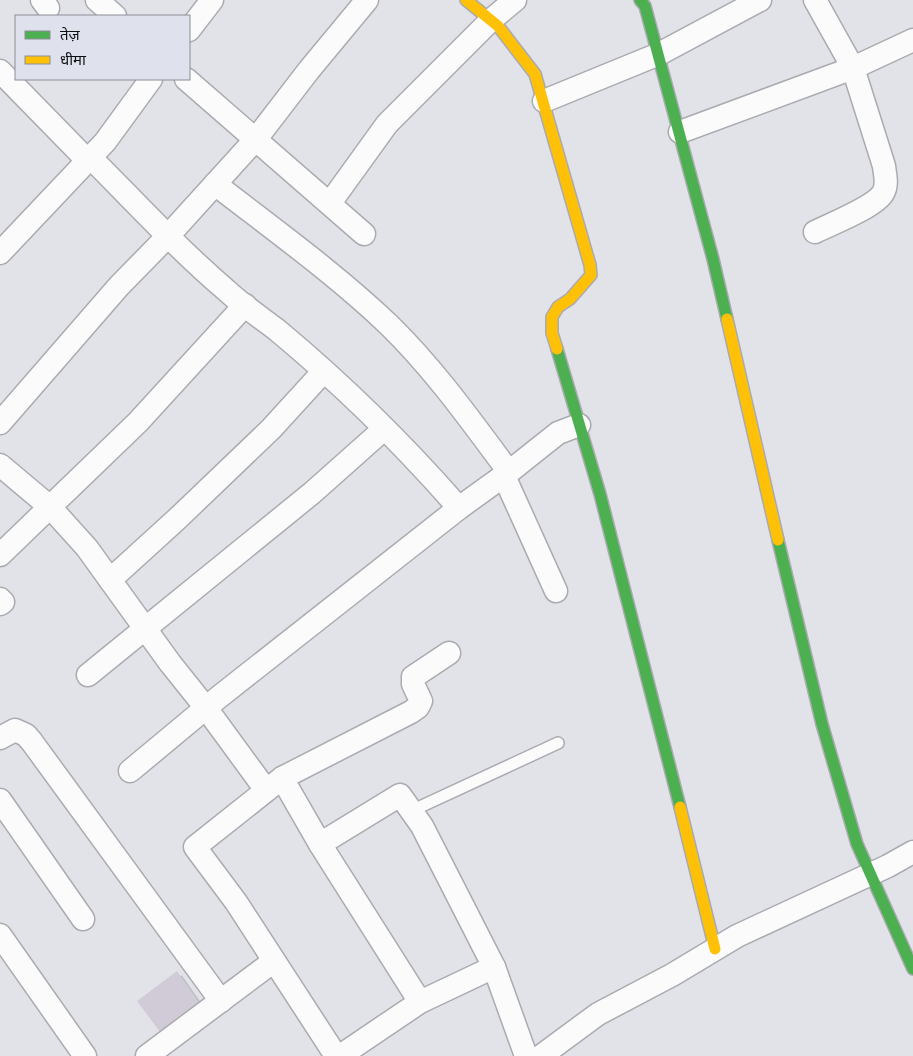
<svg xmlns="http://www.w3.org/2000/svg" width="913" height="1056" viewBox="0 0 913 1056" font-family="'Sofia Sans Condensed','Noto Sans Devanagari',sans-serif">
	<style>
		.building { fill: #d0cbd7; filter: url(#shadow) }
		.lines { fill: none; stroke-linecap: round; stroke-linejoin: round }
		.lane-casing { stroke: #aaabb0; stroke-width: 14 }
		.street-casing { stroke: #aaabb0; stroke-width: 25 }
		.fast-casing { stroke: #aaabb0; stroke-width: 14 }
		.slow-casing { stroke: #aaabb0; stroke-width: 14 }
		.lane { stroke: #fbfbfc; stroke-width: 11 }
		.street { stroke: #fbfbfc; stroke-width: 22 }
		.fast { stroke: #4caf50; stroke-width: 11 }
		.slow { stroke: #ffc107; stroke-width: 11 }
	</style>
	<defs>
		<filter id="shadow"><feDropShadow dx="4.5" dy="4.5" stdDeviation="0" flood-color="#0004"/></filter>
	</defs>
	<rect width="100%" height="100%" fill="#e2e3e9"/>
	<!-- building -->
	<polygon class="building" points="177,971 202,1007 163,1036 137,1001"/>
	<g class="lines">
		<!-- lane casing -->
		<g class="lane-casing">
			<polyline id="lane" points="411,811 558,743"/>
		</g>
		<!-- street casing -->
		<g class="street-casing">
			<g id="street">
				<polyline points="42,0 48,8"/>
				<polyline points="97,0 115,16"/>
				<path d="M815,0L853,68L884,166C885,175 888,185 883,193C875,207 831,224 815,232"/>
				<polyline points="189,30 212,0"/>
				<polyline points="0,71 87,160"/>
				<polyline points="186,79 364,234"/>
				<polyline points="544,101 659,54 760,0"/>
				<polyline points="680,132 853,68 913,40"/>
				<path d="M90,157C135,202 178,249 226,290C242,305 260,317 277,330C342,384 403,444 459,508"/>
				<path d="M215,184C273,229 337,275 389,325C435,370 471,421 509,472"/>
				<polyline points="330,203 387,124 491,20 515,0"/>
				<polyline points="0,253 105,142 151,79"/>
				<polyline points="0,423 119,286 168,236 256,139 309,70 367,0"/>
				<polyline points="0,465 50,507 87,548 170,663 206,708 266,790"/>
				<polyline points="504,476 556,591"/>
				<polyline points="0,555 138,422 245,305"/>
				<polyline points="110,580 177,519 271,429 323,372"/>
				<polyline points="0,599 3,602 0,604"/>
				<polyline points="88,675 312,493 384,429"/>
				<polyline points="0,738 15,730 26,735 32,742 221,1001"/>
				<polyline points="130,771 219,697 459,508 509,472 558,433 579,425"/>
				<polyline points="282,778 320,844 420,1002"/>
				<polyline points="0,800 83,919"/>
				<polyline points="320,844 400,795 422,826 494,967 420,1002 340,1056"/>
				<polyline points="0,935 85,1056"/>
				<polyline points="494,967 526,1056"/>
				<polyline points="147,1056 274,961"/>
				<polyline points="336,1056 236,902 195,847 282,778 411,712 418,707 421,701 413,684 413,677 449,653"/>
				<polyline points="541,1056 598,1014 672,975 737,936 888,866 913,852"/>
			</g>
		</g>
		<!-- fast casing -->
		<g class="fast-casing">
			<g id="fast">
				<polyline points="640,0 645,6 713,259 727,319"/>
				<polyline points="557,349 600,494 680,807"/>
				<polyline points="778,540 822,724 857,844 913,969"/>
			</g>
		</g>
		<!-- slow casing -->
		<g class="slow-casing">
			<g id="slow">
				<polyline points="466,0 498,26 535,74 590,265 591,275 570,299 558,307 552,317 552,333 557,349"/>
				<polyline points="727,319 778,540"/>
				<polyline points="680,807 715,949"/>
			</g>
		</g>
		<!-- lane -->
		<use href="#lane" class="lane"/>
		<!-- street -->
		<use href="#street" class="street"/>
		<!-- fast -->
		<use href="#fast" class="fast"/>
		<!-- slow -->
		<use href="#slow" class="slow"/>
	</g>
	<!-- legend -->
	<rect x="15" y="15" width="175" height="65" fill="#dfe2ec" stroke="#8b8e95"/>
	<rect x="25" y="31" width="25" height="8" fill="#4caf50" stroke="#8b8e95"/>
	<text x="60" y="40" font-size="15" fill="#0e0f12">तेज़</text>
	<rect x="25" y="56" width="25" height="8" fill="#ffc107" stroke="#8b8e95"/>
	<text x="60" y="65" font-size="15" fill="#0e0f12">धीमा</text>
</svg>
